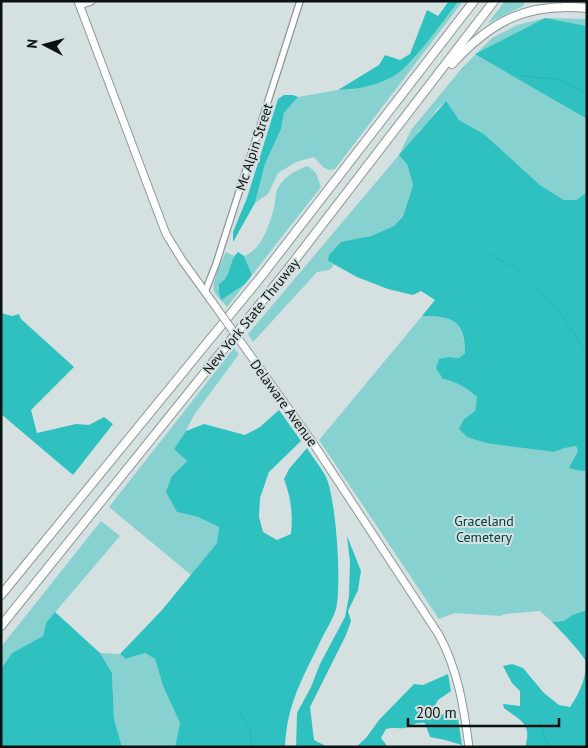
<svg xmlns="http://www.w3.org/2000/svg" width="588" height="748" viewBox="0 0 588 748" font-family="'PT Sans',sans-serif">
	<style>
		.green { fill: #87d1d0 }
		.forest { fill: #2fc1c0 }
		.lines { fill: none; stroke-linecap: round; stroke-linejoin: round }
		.stream { stroke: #21b9b9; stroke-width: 1 }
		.tertiary-casing { stroke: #8c9898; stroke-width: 8 }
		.primary-casing { stroke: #8c9898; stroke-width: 9 }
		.motorway-casing { stroke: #8c9898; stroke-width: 10 }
		.tertiary { stroke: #fff; stroke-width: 5.5 }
		.primary { stroke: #fff; stroke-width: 7 }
		.motorway { stroke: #fff; stroke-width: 8 }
		.primary-bridge-casing { stroke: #8c9898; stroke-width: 9; stroke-linecap: butt }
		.primary-bridge { stroke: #fff; stroke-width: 7 }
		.labels { text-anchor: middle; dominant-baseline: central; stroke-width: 4; stroke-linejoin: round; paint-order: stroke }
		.street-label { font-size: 14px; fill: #0c1111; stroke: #d5e1e1 }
		.park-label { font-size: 14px; fill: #00403f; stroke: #d5e1e1 }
	</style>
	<rect width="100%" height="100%" fill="#d5e1e1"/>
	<!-- green -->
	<g class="green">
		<polygon points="459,1 463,1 335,169 329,170 323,167 314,157 296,162 278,173 268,194 255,203 265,164 281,129 284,113 298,97 338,90 352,90 412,61"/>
		<polygon points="505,1 525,1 523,6 488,23"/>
		<polygon points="545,18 587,19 587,26 545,18 476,54 587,119 587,192 576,200 564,200 540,185 484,134 459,120 445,102 437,109 428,122 418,132 407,164 413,185 403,215 394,226 371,236 358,240 328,261 334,265 329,270 317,272 253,342 248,334 399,155 411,130 462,68 492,38 517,25"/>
		<path d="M308,166L316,173L321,187L252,275L244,256C261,250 268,228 273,212C275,206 275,199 276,193C280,179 295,170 308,166Z"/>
		<path d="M226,252L234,256C230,271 224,284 221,299L245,284L227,307C223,302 217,297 214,291C211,283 222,260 226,252Z"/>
		<path d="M422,316C453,316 464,320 465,353L459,358L449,357L443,379C457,382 466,387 477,397L475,411L464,419L467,437L488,443L554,452L565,448L576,446L578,451L574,458L582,470H587V610L572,615L564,621L552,622L540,611L505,614L500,616L455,613L439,619L319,440Z"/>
		<polygon points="234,348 239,354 194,415 185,433 174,449 187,461 172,476 177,512 198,517 219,527 217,543 191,575 109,507"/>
		<polygon points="101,521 120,536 46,623 43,636 12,653 1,669 1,647"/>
		<polygon points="100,653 120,654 127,659 145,653 155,659 163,686 180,723 175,747 122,747 114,719 112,673"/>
	</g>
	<!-- forest -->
	<g class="forest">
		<path d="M449,1H459C443,20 411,69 390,78C374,86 355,90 338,90L379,65L385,55L400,60L410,54L427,10L438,16Z"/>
		<polygon points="545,18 587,26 587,119 475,54"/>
		<polygon points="284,95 293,95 298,97 284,113 281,129 265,164 255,203 233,242 233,232 247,198 278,99"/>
		<path d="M446,101L459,120L484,134L540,185L564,200H576L587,192V470L582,471L569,468L578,451L576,446L565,448L554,452L486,443L467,437L459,429L464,419L475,411L477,397C466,387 457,382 443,379L436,368L439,359L449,357L459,358L465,353C465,320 452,316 422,316L435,300L421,291L413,295L388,289L357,277L328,261L329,255L341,242L371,236L394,226L403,216L413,185L407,164L399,155Z"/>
		<path d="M238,252L244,256L252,275L245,284L221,300L219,292V284C233,276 228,261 238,252Z"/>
		<polygon points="1,313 12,316 19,314 21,319 74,367 31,410 37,433 76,424 89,425 104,417 113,424 73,475 1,414"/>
		<path d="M279,410L301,441L269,472L260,498L259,517L263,532L277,540L291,534C293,514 291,498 284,479L289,469L307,448C313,458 321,467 326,477C336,498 342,585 336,609C333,619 326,630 321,640C303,678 287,703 285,747H175L180,723L163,686L155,659L145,653L126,659L120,654L162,610L217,543L219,527L198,517L177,512L166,492L172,476L187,461L174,449L186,431L204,424L245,435L260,427Z"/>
		<polygon points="347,536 361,571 358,590 348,611 351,621 346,635 310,707 314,740 328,747 296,747 297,713 311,687 320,664 345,617 349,596 350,562"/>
		<path d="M587,610V747H525C533,723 519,720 504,708L503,704L520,706V691L512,683L503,666L512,664L523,668L544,693L559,705L570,707C579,694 588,676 585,660C582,653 559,629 552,622L564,621L572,615Z"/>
		<polygon points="55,612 100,653 112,673 114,719 122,747 1,747 1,669 12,653 43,636 46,623"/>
		<path d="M448,674L451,691L438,700L433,709L441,714L458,718L462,745L445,740L430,737L425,723C413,722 412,727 404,728C398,729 392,727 386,729L381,738L388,747H356L366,738L379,720L414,684L423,685Z"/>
	</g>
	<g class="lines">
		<!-- stream -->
		<g class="stream">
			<polyline points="520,76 558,79 587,94"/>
			<polyline points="487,253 524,273 562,315 587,353"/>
			<polyline points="239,710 250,729 252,747"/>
			<polyline points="539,718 545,739 551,747"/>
		</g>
		<!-- tertiary casing -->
		<g class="tertiary-casing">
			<polyline id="tertiary" points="205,292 216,264 300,1"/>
		</g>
		<!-- primary casing -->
		<g class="primary-casing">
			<g id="primary">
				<polyline points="78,1 166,234 182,260 213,303"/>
				<polyline points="80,5 91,1"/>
				<path d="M248,352L311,440L439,635C458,670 464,708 469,747"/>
			</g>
		</g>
		<!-- motorway casing -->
		<g class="motorway-casing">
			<g id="motorway">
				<path d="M452,64C491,21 527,2 587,8"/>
				<polyline points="1,595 260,278 474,1"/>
				<polyline points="1,626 288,269 494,1"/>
			</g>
		</g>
		<!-- tertiary -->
		<use href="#tertiary" class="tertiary"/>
		<!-- primary -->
		<use href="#primary" class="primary"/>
		<!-- motorway -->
		<use href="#motorway" class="motorway"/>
		<!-- primary-bridge casing -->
		<g class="primary-bridge-casing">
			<polyline id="primary-bridge" points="213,303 248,352"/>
		</g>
		<!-- primary-bridge -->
		<use href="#primary-bridge" class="primary-bridge"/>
	</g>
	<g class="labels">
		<!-- street labels -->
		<g class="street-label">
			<text transform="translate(254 147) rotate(-72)">Mc Alpin Street</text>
			<text transform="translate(251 316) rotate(-51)">New York State Thruway</text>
			<text transform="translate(284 403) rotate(54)">Delaware Avenue</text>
		</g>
		<!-- park labels -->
		<g class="park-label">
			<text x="484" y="521">Graceland<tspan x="484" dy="16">Cemetery</tspan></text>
		</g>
	</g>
	<!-- border -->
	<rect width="588" height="748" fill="none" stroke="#0c1111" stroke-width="5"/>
	<!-- north arrow -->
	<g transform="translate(45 45) rotate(276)" stroke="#d5e1e1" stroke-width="4" paint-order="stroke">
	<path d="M0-4L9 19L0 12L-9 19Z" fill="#0c1111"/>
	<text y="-8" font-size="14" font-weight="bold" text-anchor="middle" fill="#0c1111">N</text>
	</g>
	<!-- scale -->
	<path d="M408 718v8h151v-8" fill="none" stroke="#0c1111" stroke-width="2.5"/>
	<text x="416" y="718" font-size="15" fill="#0c1111" stroke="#d5e1e1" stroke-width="4" paint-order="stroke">200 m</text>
</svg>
